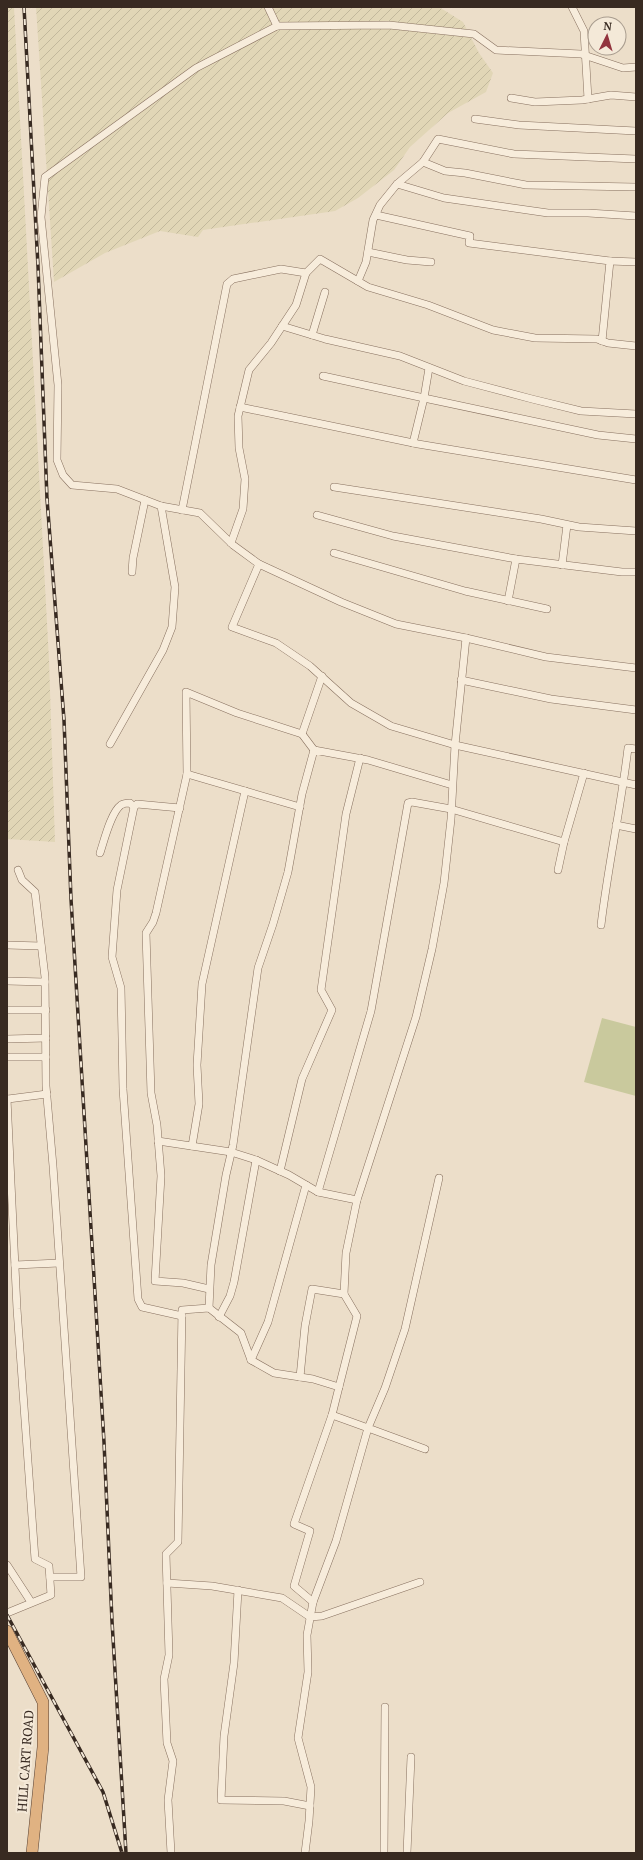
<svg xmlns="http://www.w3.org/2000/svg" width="643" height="1860" viewBox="0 0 643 1860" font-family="'PT Serif',serif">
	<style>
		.farmland { fill: url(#farmland-furrows) }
		.green { fill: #c9c99d }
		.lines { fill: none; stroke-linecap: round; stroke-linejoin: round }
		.minor-casing { stroke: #87705f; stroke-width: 8 }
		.trunk-casing { stroke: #553f32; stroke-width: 12 }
		.minor { stroke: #f7ecdb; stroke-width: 7 }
		.trunk { stroke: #e0b282; stroke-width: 11 }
		.rail-casing { stroke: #382a21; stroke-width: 3.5 }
		.rail { stroke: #f4e9d8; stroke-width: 2; stroke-dasharray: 6; stroke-linecap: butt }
		.labels { text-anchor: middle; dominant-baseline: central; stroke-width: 4; stroke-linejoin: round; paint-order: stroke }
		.street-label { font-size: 13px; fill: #382a21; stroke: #f4e9d8 }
	</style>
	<defs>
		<pattern id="farmland-furrows" width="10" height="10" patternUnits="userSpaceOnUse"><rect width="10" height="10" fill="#e1d6b6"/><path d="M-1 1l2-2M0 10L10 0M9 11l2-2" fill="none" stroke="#c2b89c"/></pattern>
	</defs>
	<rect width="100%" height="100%" fill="#ecdec9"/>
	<!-- farmland -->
	<g class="farmland">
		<polygon points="7,7 14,7 49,660 55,842 7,839"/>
		<polygon points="36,7 439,7 463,22 479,53 493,73 486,92 448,113 410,147 394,170 358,198 335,211 203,230 198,237 160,231 105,253 54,282"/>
	</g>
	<!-- green -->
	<polygon class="green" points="602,1018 636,1027 636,1096 584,1082"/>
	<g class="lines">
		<!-- minor casing -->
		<g class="minor-casing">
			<g id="minor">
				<polyline points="268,7 277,26"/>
				<polyline points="572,7 584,31 588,99"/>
				<polyline points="636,67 623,68 581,54 496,50 474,34 389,25 277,26 196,68 45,177 41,217 58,385 57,460 63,475 72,485 117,489 161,506 200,513 233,545 259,564 341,602 396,624 466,638 546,657 636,668"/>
				<polyline points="511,98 535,102 582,100 611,95 636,97"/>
				<polyline points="475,119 519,125 636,131"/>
				<polyline points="423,162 445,171 465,173 526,185 636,187"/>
				<polyline points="397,184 444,198 548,213 588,213 636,216"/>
				<polyline points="376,215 470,236 469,243 610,261 602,341"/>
				<polyline points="368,252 407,260 431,262"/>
				<polyline points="610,261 636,262"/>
				<polyline points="358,281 366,262 373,220 380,205 397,184 423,162 438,139 514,154 636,159"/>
				<polyline points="282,326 325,339 400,356 464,381 532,399 581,411 636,414"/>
				<polyline points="312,335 325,292"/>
				<polyline points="323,376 424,398 429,368"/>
				<polyline points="240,407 418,444 636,480"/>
				<polyline points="413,443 424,398 598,435 636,439"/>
				<polyline points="334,487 541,519 579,527 636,531"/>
				<polyline points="182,510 227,284 233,279 281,269 306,273"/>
				<polyline points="317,515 393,536 516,559 622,572 636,572"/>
				<polyline points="231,543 243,509 245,479 239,448 238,416 249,370 271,343 296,305 306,273 320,259 368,287 428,305 493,330 535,338 597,339 608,343 636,346"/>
				<polyline points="334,553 465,591 547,609"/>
				<polyline points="259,564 232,627 276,643 310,666 351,703 391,726 455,745 636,785"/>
				<polyline points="562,565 567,525"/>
				<polyline points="132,572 133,558 145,500"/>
				<polyline points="508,601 516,559"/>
				<polyline points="461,680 551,699 636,710"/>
				<polyline points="302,734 322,676"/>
				<polyline points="110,744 163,650 172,627 175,587 161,506"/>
				<polyline points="187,774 300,807"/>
				<polyline points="180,808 137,804 134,807 117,890 112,957 121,988 123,1089 138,1299 142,1307 182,1316"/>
				<polyline points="616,825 636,829"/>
				<path d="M100,853C104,841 111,812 121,805C124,803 127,803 130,803L134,807"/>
				<polyline points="18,870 22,880 35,892 45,977 46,1086 53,1166 81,1577 50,1577"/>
				<polyline points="558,870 564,842"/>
				<path d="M601,925C608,866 621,807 628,748L636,749"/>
				<polyline points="7,945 41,946"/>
				<polyline points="7,981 45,982"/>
				<polyline points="7,1010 46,1010"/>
				<polyline points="7,1039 46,1038"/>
				<polyline points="7,1057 46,1057"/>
				<polyline points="7,1099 17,1309 35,1559 49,1566 51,1595 7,1613"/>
				<polyline points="8,1099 47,1094"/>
				<polyline points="158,1141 231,1152 256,1160 289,1175 318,1192 357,1200"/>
				<polyline points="192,1146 199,1104 197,1065 202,984 245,791"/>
				<polyline points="280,1171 302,1079 332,1010 321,990 346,814 360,758"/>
				<polyline points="318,1192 371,1011 408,803 412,802 451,809 564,842 584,773"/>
				<polyline points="15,1265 59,1263"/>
				<polyline points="209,1289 183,1283 155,1281 161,1176 157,1125 151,1093 146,933 153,922 156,913 187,774 186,692 237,713 302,734 314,750"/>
				<polyline points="209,1308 211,1265 226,1175 233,1145 258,968 273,924 288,872 302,794 314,750 368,760 452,785"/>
				<polyline points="219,1317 230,1296 234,1282 256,1160"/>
				<polyline points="251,1360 268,1322 306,1185"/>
				<polyline points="300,1377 305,1326 312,1289 344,1294"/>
				<polyline points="339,1387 357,1316 344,1294 346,1253 357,1200 416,1017 432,949 444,883 451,819 455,745 466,638"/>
				<polyline points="425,1449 368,1428 385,1388 405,1329 439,1178"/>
				<polyline points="7,1565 31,1602"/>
				<polyline points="167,1583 212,1586 282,1598 310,1617 322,1616 420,1582"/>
				<polyline points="238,1590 234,1663 224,1736 221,1800 284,1801 310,1806"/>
				<polyline points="313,1602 294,1586 310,1531 294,1524 332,1415"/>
				<polyline points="171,1853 168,1800 173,1761 167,1743 164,1679 169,1655 166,1554 178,1542 182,1310 209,1308 241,1333 251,1360 274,1373 313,1379 339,1387 332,1415 368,1428 336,1541 313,1602 307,1635 308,1672 298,1738 311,1787 309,1821 305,1853"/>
				<polyline points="384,1853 385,1707"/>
				<polyline points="407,1853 411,1757"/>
			</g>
		</g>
		<!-- trunk casing -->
		<g class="trunk-casing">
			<polyline id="trunk" points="7,1631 43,1702 43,1747 32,1853"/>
		</g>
		<!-- minor -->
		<use href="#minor" class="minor"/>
		<!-- trunk -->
		<use href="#trunk" class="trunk"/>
		<!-- rail casing -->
		<g class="rail-casing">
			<g id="rail">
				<polyline points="24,7 38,266 47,499 64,720 71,899 104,1442 112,1621 126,1853"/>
				<polyline points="7,1615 103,1792 122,1853"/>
			</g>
		</g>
		<!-- rail -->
		<use href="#rail" class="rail"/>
	</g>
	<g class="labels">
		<!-- street labels -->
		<g class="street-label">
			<text transform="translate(25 1761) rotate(-86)">HILL CART ROAD</text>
		</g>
	</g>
	<!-- border -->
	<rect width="643" height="1860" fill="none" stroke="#382a21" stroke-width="16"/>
	<!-- north arrow -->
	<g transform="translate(607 36) rotate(5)"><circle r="19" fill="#f4e9d8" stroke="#a99d8f"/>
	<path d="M0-3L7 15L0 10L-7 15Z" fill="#92333d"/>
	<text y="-6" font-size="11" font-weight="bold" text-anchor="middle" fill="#382a21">N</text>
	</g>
</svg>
